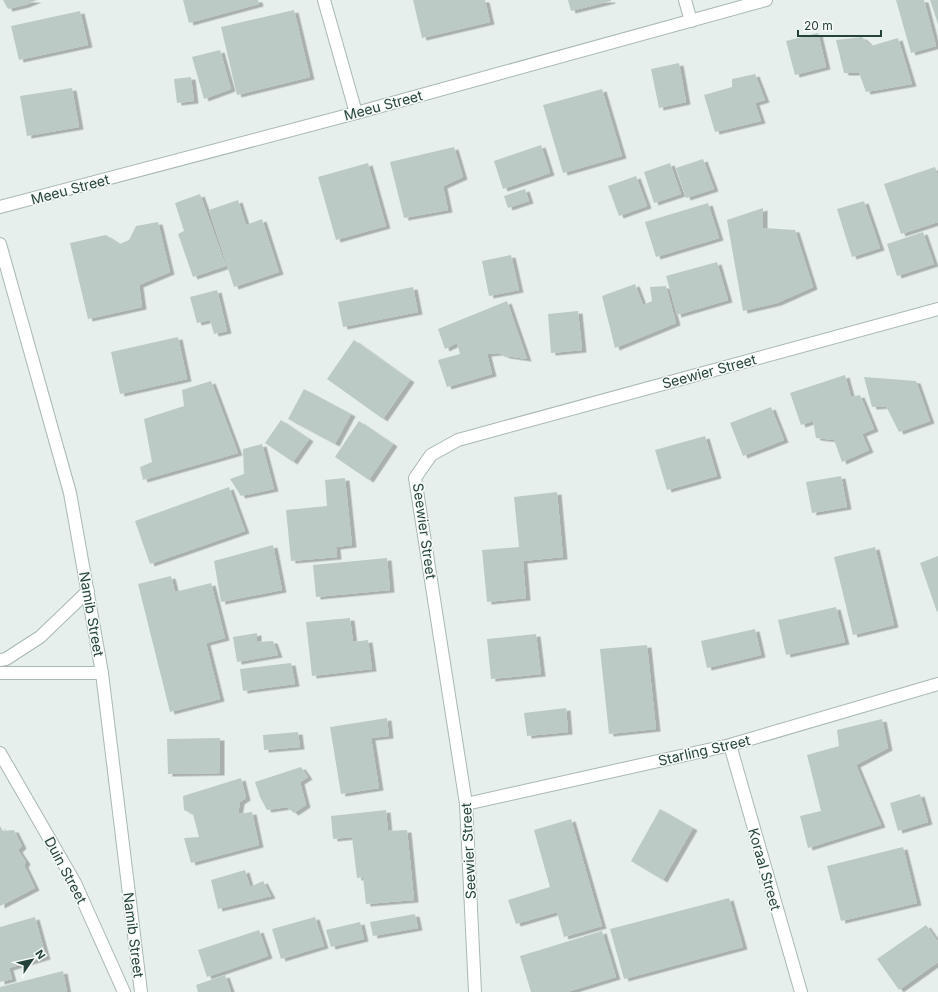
<svg xmlns="http://www.w3.org/2000/svg" width="938" height="992" viewBox="0 0 938 992" font-family="Inter,sans-serif">
	<style>
		.building { fill: #bbcac4; filter: url(#shadow) }
		.lines { fill: none; stroke-linecap: round; stroke-linejoin: round }
		.minor-casing { stroke: #a8b8b2; stroke-width: 14 }
		.tertiary-casing { stroke: #a8b8b2; stroke-width: 14 }
		.minor { stroke: #fff; stroke-width: 12 }
		.tertiary { stroke: #fff; stroke-width: 12 }
		.labels { text-anchor: middle; dominant-baseline: central; stroke-width: 3; stroke-linejoin: round; paint-order: stroke }
		.street-label { font-size: 14px; fill: #24423a; stroke: #f7fbf9 }
	</style>
	<defs>
		<filter id="shadow"><feDropShadow dx="4.5" dy="2.5" stdDeviation="0" flood-color="#0004"/></filter>
	</defs>
	<rect width="100%" height="100%" fill="#e6efeb"/>
	<!-- building -->
	<g class="building">
		<polygon points="3,0 37,0 25,5 8,9"/>
		<polygon points="183,0 258,0 259,4 189,23"/>
		<polygon points="413,0 485,0 490,22 422,38"/>
		<polygon points="568,0 611,0 611,1 571,11"/>
		<polygon points="896,0 924,0 936,46 911,53"/>
		<polygon points="930,0 938,0 938,24"/>
		<polygon points="294,10 310,77 237,95 221,27"/>
		<polygon points="80,11 88,45 19,60 11,26"/>
		<polygon points="818,33 826,67 795,75 786,41"/>
		<polygon points="862,37 871,46 898,38 912,84 866,92 859,73 844,73 836,40"/>
		<polygon points="220,50 231,89 204,99 192,57"/>
		<polygon points="679,63 686,102 659,108 651,69"/>
		<polygon points="755,74 765,100 755,103 761,121 715,132 704,95 732,87 732,79"/>
		<polygon points="191,77 194,101 177,103 174,79"/>
		<polygon points="72,88 79,127 27,136 20,96"/>
		<polygon points="602,89 622,156 563,173 543,105"/>
		<polygon points="541,145 550,173 503,189 494,161"/>
		<polygon points="454,147 463,177 443,186 448,210 404,218 390,162"/>
		<polygon points="703,159 714,189 686,198 676,168"/>
		<polygon points="368,163 386,226 336,240 318,177"/>
		<polygon points="670,163 681,194 654,203 644,172"/>
		<polygon points="935,167 938,176 938,222 901,234 884,184"/>
		<polygon points="636,176 647,206 619,216 608,186"/>
		<polygon points="525,189 529,201 508,208 504,196"/>
		<polygon points="200,194 226,266 193,277 178,234 184,231 175,203"/>
		<polygon points="238,200 246,225 262,219 279,272 234,287 209,210"/>
		<polygon points="864,201 880,248 852,257 837,209"/>
		<polygon points="708,203 719,238 656,257 645,222"/>
		<polygon points="763,208 763,228 795,230 813,287 777,303 743,311 727,220"/>
		<polygon points="158,222 170,272 139,285 142,307 88,319 70,243 106,235 120,244 129,240 136,226"/>
		<polygon points="923,232 934,264 897,276 887,244"/>
		<polygon points="511,255 519,290 489,296 482,261"/>
		<polygon points="717,262 728,300 677,315 666,276"/>
		<polygon points="635,284 643,305 652,301 650,287 666,286 676,323 615,348 602,296"/>
		<polygon points="413,287 418,312 343,327 338,302"/>
		<polygon points="217,290 227,331 214,334 210,320 197,323 190,297"/>
		<polygon points="507,301 527,359 506,356 498,353 487,354 492,374 447,387 438,360 460,354 457,343 445,349 438,329"/>
		<polygon points="578,311 582,350 551,353 548,314"/>
		<polygon points="178,337 187,379 120,394 111,352"/>
		<polygon points="354,340 410,380 383,419 327,379"/>
		<polygon points="845,375 851,397 860,395 874,429 862,434 869,450 842,462 834,440 816,438 813,421 801,425 790,393"/>
		<polygon points="864,377 916,381 930,421 899,432 886,406 872,407"/>
		<polygon points="211,381 238,453 143,480 140,467 152,462 144,419 184,406 182,390"/>
		<polygon points="304,389 351,414 335,444 288,419"/>
		<polygon points="771,407 784,440 743,456 730,423"/>
		<polygon points="281,420 309,439 293,462 265,443"/>
		<polygon points="359,421 393,444 369,480 335,457"/>
		<polygon points="705,436 717,476 667,490 655,450"/>
		<polygon points="262,444 274,489 241,496 230,479 244,474 243,449"/>
		<polygon points="841,476 847,507 812,513 806,482"/>
		<polygon points="345,478 352,545 336,547 337,557 291,561 286,510 327,506 325,480"/>
		<polygon points="229,487 245,531 150,564 135,521"/>
		<polygon points="557,492 563,557 523,561 526,598 487,602 482,550 519,547 514,497"/>
		<polygon points="273,545 282,590 221,602 214,561"/>
		<polygon points="875,547 894,625 853,635 834,557"/>
		<polygon points="938,556 938,611 937,612 920,563"/>
		<polygon points="387,558 390,590 316,597 313,565"/>
		<polygon points="171,576 175,592 211,583 225,638 206,643 220,699 170,712 138,584"/>
		<polygon points="836,607 845,642 786,655 778,620"/>
		<polygon points="350,618 353,642 368,640 372,669 312,676 306,622"/>
		<polygon points="755,629 761,655 707,668 701,641"/>
		<polygon points="257,633 257,642 273,641 278,655 237,662 233,637"/>
		<polygon points="536,634 541,674 491,679 487,639"/>
		<polygon points="647,645 656,729 609,734 600,649"/>
		<polygon points="291,663 295,684 243,691 240,669"/>
		<polygon points="566,708 568,732 527,736 524,713"/>
		<polygon points="387,718 389,736 371,738 379,788 341,794 330,727"/>
		<polygon points="882,719 888,748 856,765 881,825 808,848 800,816 821,811 807,755 839,746 837,730"/>
		<polygon points="298,732 300,747 264,750 263,735"/>
		<polygon points="220,738 220,773 168,774 167,739"/>
		<polygon points="301,767 308,777 300,782 306,805 294,813 287,807 267,810 260,797 255,782"/>
		<polygon points="241,778 246,798 240,802 238,814 252,812 259,845 191,863 184,838 199,837 193,814 184,810 183,796"/>
		<polygon points="920,794 928,822 898,831 890,803"/>
		<polygon points="660,809 693,828 663,880 631,861"/>
		<polygon points="386,810 388,831 407,830 414,900 366,904 363,877 357,878 352,837 333,839 331,816"/>
		<polygon points="571,819 602,926 564,937 557,912 516,924 508,900 550,887 534,830"/>
		<polygon points="0,826 3,831 14,830 22,846 18,850 26,862 24,865 35,888 0,906"/>
		<polygon points="903,847 917,903 841,921 827,866"/>
		<polygon points="245,870 250,887 263,881 271,896 218,909 211,880"/>
		<polygon points="729,898 743,947 624,979 610,929"/>
		<polygon points="415,914 418,928 373,936 370,922"/>
		<polygon points="35,917 46,957 9,968 12,979 0,982 0,927"/>
		<polygon points="315,917 324,946 281,959 272,929"/>
		<polygon points="360,922 364,939 331,947 326,930"/>
		<polygon points="926,925 938,942 938,962 899,990 877,959"/>
		<polygon points="259,930 268,956 207,977 198,950"/>
		<polygon points="602,931 616,977 567,992 531,992 520,956"/>
		<polygon points="63,971 67,992 0,992 0,987"/>
		<polygon points="225,975 231,992 198,992 196,985"/>
	</g>
	<g class="lines">
		<!-- minor casing -->
		<g class="minor-casing">
			<g id="minor">
				<polyline points="324,0 356,113"/>
				<polyline points="685,0 691,21"/>
				<polyline points="0,207 356,113 766,0"/>
				<polyline points="0,660 6,659 40,637 88,591"/>
				<polyline points="0,673 102,673"/>
				<polyline points="730,745 801,992"/>
				<polyline points="0,753 75,883 124,992"/>
				<polyline points="466,804 730,745 938,684"/>
				<polyline points="475,992 466,804 415,478 431,455 458,440 938,309"/>
			</g>
		</g>
		<!-- tertiary casing -->
		<g class="tertiary-casing">
			<polyline id="tertiary" points="0,244 70,493 102,673 141,992"/>
		</g>
		<!-- minor -->
		<use href="#minor" class="minor"/>
		<!-- tertiary -->
		<use href="#tertiary" class="tertiary"/>
	</g>
	<g class="labels">
		<!-- street labels -->
		<g class="street-label">
			<text transform="translate(383 105) rotate(-15)">Meeu Street</text>
			<text transform="translate(70 189) rotate(-15)">Meeu Street</text>
			<text transform="translate(709 371) rotate(-15)">Seewier Street</text>
			<text transform="translate(425 531) rotate(82)">Seewier Street</text>
			<text transform="translate(92 614) rotate(80)">Namib Street</text>
			<text transform="translate(704 750) rotate(-13)">Starling Street</text>
			<text transform="translate(468 851) rotate(-93)">Seewier Street</text>
			<text transform="translate(765 869) rotate(74)">Koraal Street</text>
			<text transform="translate(66 870) rotate(62)">Duin Street</text>
			<text transform="translate(134 935) rotate(83)">Namib Street</text>
		</g>
	</g>
	<!-- north arrow -->
	<g transform="translate(32 960) rotate(56)" stroke="#f7fbf9" stroke-width="3" paint-order="stroke">
	<path d="M0-3L7 15L0 10L-7 15Z" fill="#24423a"/>
	<text y="-6" font-size="11" font-weight="bold" text-anchor="middle" fill="#24423a">N</text>
	</g>
	<!-- scale -->
	<path d="M798 30v6h83v-6" fill="none" stroke="#24423a" stroke-width="2"/>
	<text x="804" y="30" font-size="12" fill="#24423a" stroke="#f7fbf9" stroke-width="3" paint-order="stroke">20 m</text>
</svg>
